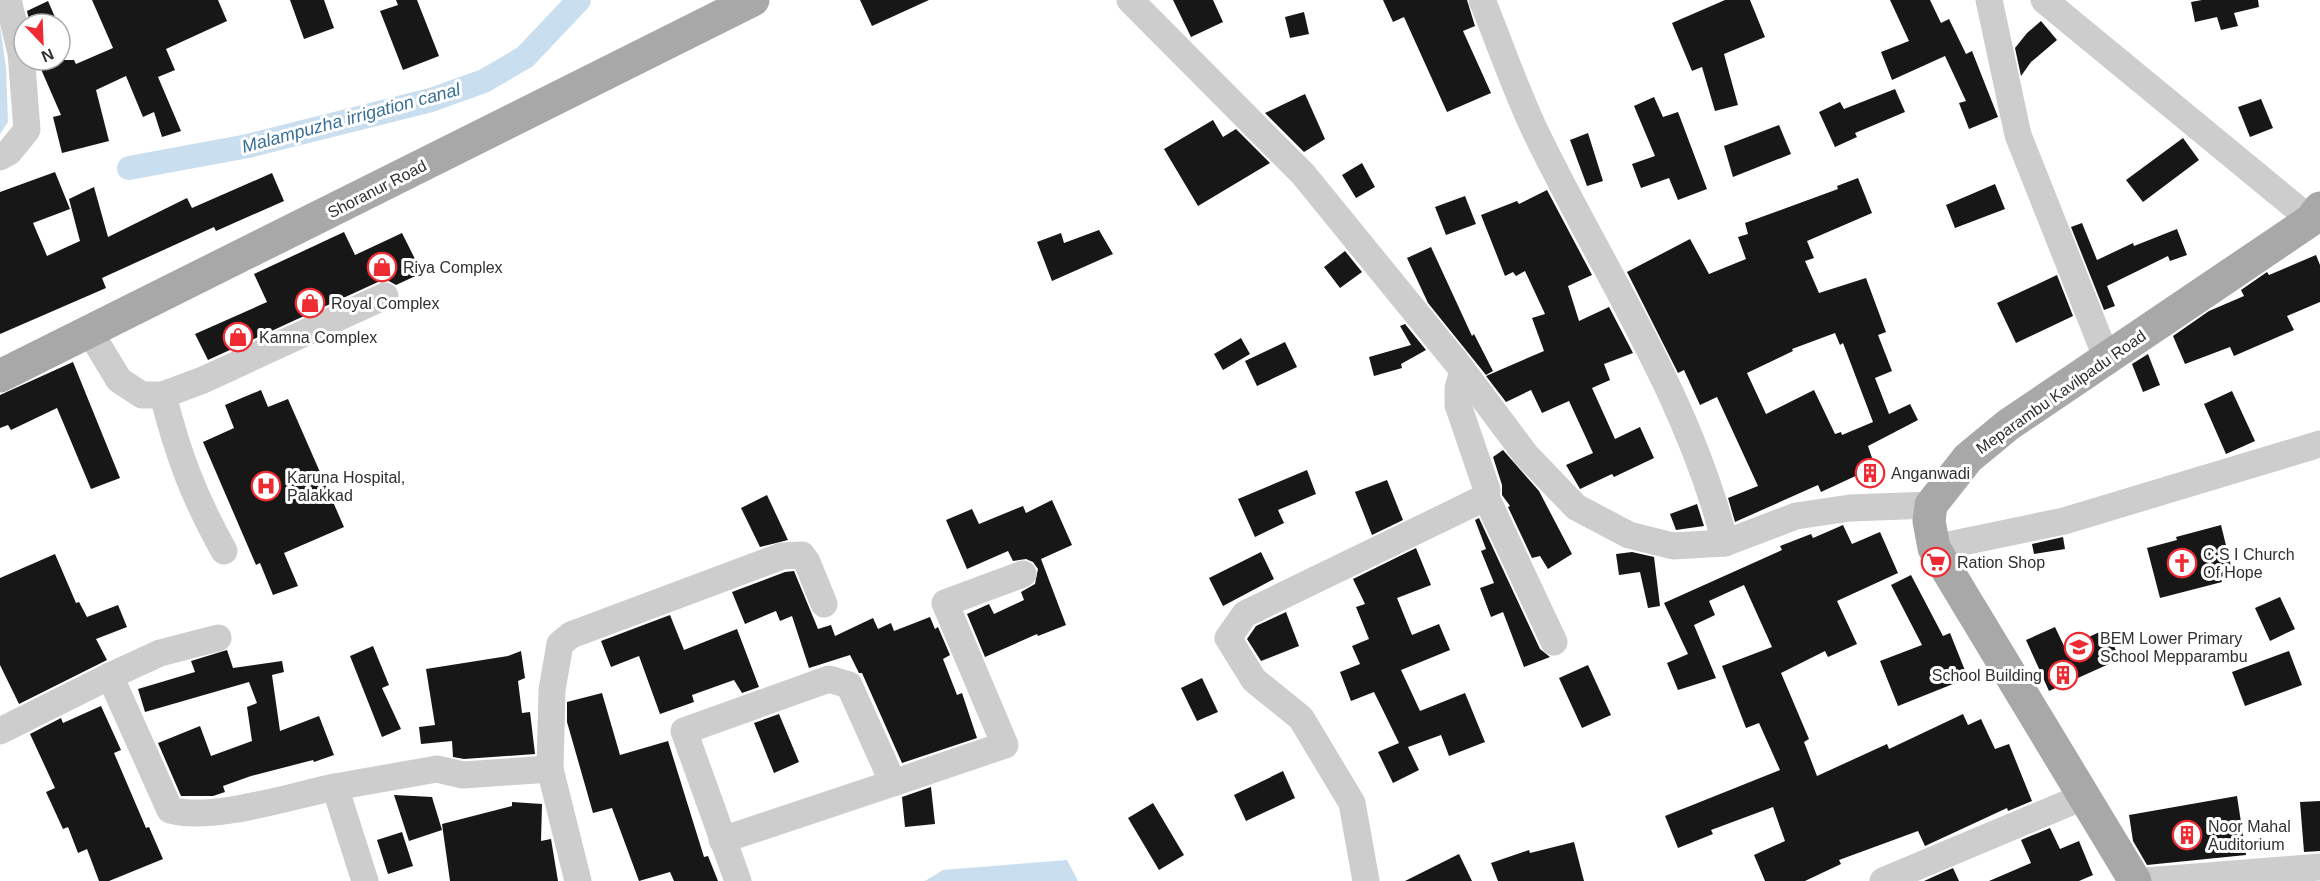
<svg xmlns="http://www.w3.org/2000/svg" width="2320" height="881" viewBox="0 0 2320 881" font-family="Helvetica,sans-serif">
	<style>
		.water { fill: #c9deee }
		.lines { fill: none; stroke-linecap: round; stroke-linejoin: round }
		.canal { stroke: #c9deee; stroke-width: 24 }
		.building { fill: #171717; fill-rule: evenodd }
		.minor { stroke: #cdcdcd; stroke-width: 27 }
		.major { stroke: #a8a8a8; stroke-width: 33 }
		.labels { text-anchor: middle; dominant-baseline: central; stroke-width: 6; stroke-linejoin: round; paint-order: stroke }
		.street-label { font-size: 16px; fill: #303030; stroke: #fff }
		.poi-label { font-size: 16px; fill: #303030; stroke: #fff; text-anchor: start }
		.water-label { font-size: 18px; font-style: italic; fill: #396f97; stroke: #fff }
	</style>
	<rect width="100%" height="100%" fill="#fff"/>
	<!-- water -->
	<g class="water">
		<polygon points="0,25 6,68 8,122 0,134"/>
		<polygon points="1067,860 1078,881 925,881 943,870"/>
	</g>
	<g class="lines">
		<!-- canal -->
		<polyline class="canal" points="129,168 248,146 431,100 484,81 525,57 579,0"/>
	</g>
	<!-- building -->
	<g class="building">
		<polygon points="92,0 218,0 227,21 166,49 175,70 158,77 181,131 162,137 154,112 143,117 126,76 96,90 109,141 62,153 53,117 61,115 37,60 74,60 76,64 113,48"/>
		<polygon points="290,0 324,0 334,28 304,39"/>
		<polygon points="396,0 417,0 439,56 403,70 380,11 398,5"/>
		<polygon points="860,0 929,0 872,26"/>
		<polygon points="1173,0 1213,0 1223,22 1191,37"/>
		<polygon points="1383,0 1467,0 1475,26 1463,31 1491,93 1447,112 1404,17 1393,22"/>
		<polygon points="1725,0 1750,0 1765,37 1724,54 1738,105 1715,111 1702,67 1692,71 1672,23"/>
		<polygon points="1890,0 1930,0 1941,23 1949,19 1966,54 1972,51 1998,117 1969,129 1959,103 1966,101 1945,56 1892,80 1881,52 1909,41"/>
		<polygon points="2202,0 2258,0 2259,7 2234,13 2238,26 2221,30 2217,17 2195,22 2191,2"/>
		<polygon points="48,1 58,24 30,24 27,11"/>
		<polygon points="1304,12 1309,34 1290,38 1285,17"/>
		<polygon points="2041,21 2057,40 2031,62 2021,76 2015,48 2027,33"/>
		<polygon points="1895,89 1905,112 1855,133 1857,137 1835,147 1819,112 1840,102 1844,109"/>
		<polygon points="1305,94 1325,139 1304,152 1265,113"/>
		<polygon points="1654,97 1663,117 1678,112 1707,189 1678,200 1669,178 1641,188 1632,164 1655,156 1634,106"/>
		<polygon points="2261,99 2273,128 2250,137 2238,107"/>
		<polygon points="1213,120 1223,137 1236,129 1270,163 1198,206 1164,149"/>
		<polygon points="1779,125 1791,154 1733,177 1724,146"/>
		<polygon points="1588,133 1603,181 1587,186 1570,140"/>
		<polygon points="2183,138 2199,160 2143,202 2126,180"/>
		<polygon points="1362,163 1375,187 1356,198 1342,175"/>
		<polygon points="55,172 70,209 33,223 47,256 80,241 69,199 94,187 108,237 187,198 192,208 272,173 284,201 216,231 214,227 102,278 106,288 0,334 0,192"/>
		<path d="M1858,178L1872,213L1807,241L1814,258L1805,261L1819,293L1866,278L1886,332L1878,335L1892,371L1875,378L1889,414L1910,404L1918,420L1868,446L1875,467L1821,492L1818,485L1735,522L1728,498L1758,486L1717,397L1700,405L1684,370L1678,373L1627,272L1690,239L1709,274L1746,259L1738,237L1748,234L1745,223L1838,189L1837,186ZM1835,333L1840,345L1843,343L1873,422L1842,435L1841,432L1835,434L1814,390L1766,414L1747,373L1793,351L1792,349Z"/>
		<polygon points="1995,184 2005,209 1955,228 1946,205"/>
		<polygon points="1547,190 1592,275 1568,286 1579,321 1609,307 1633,353 1604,364 1610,380 1592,388 1615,439 1640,427 1654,458 1614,477 1612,474 1580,489 1566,465 1593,453 1569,401 1542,413 1531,390 1506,402 1486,376 1544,351 1532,318 1545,314 1525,271 1516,276 1513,272 1505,276 1481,215 1517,201 1519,204"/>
		<polygon points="1465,196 1476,224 1446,235 1435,207"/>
		<polygon points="2082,223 2097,260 2133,243 2134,246 2177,229 2187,255 2170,261 2168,256 2107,286 2115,306 2104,310 2071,227"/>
		<polygon points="1099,230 1113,254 1052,281 1037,242 1061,233 1064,243"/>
		<polygon points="344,232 355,255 402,233 422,273 396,285 387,280 378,282 208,360 195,334 267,302 254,274"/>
		<polygon points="1431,247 1472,336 1474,334 1493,371 1486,375 1428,303 1407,258"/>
		<polygon points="1345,251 1362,272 1340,288 1324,267"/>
		<polygon points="2316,255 2320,265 2320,302 2287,316 2294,330 2234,356 2230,347 2185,364 2173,336 2209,311 2244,296 2241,290 2267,272 2269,275"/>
		<polygon points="2057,275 2073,316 2016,343 1997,303"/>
		<polygon points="1405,324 1426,350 1401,364 1402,368 1374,376 1369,357 1411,345 1400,326"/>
		<polygon points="1241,338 1250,354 1223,370 1214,354"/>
		<polygon points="1285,342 1297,367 1257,386 1245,361"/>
		<polygon points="2148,354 2160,385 2143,392 2132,364"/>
		<polygon points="73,362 120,478 91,489 57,408 11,430 8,425 0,428 0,395"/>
		<polygon points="261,390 268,407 288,399 344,527 284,553 298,586 273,595 260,563 256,565 203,442 234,428 225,405"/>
		<polygon points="2232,391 2255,441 2226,454 2204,404"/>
		<polygon points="1503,450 1539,491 1572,554 1548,569 1540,556 1532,558 1508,507 1510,506 1502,495 1502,485 1493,457"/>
		<polygon points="1307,470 1316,494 1278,510 1284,523 1255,537 1238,499"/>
		<polygon points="1387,480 1403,520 1372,535 1355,492"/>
		<polygon points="767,495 788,540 760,547 741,508"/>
		<polygon points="1052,500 1072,545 1041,559 1066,625 1038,636 1037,634 985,657 967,614 989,604 994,614 1024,600 1021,592 1035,584 1038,569 1033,562 1026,559 1013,561 1008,551 967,569 946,520 972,509 979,524 1023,506 1026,513"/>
		<polygon points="1697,504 1704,526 1676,530 1670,514"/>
		<polygon points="1479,518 1540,649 1550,657 1524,667 1503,612 1491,617 1480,588 1494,583 1481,551 1486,549 1475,520"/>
		<polygon points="1843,525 1852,544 1880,532 1898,573 1837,601 1857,644 1828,657 1825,651 1781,673 1809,739 1804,742 1817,776 1887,744 1889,749 1963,714 1968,725 1981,719 1995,749 2009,744 2032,801 2008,811 2007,808 1925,846 1918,831 1839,860 1841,864 1805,881 1765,881 1754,855 1785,841 1773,807 1711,830 1713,834 1678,848 1665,816 1780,770 1759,723 1746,728 1722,666 1772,647 1744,585 1709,601 1715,615 1694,625 1716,678 1678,690 1667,663 1688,654 1664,603 1782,550 1780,546 1811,534 1813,538"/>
		<polygon points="2221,525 2233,574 2220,577 2222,582 2160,598 2147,548 2177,540 2176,537"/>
		<polygon points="2063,537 2065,549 2034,554 2032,544"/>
		<polygon points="1416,548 1431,585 1397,598 1412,635 1439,624 1450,650 1401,670 1420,711 1465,693 1485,742 1449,756 1441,735 1408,747 1419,770 1393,783 1378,752 1399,743 1374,692 1351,701 1340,672 1360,664 1352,646 1369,639 1356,607 1365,604 1353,579"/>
		<polygon points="1261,552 1274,579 1223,606 1209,578"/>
		<polygon points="1632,552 1654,557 1660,606 1648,608 1640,572 1619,575 1616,554"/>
		<polygon points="55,554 76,603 79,602 87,617 118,605 127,627 96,639 107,660 19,704 0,665 0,578"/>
		<polygon points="794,571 818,629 831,625 835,636 873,618 878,629 891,623 894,631 930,617 935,629 938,627 950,655 943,659 957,695 962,693 977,738 902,763 862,673 859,673 850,655 809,668 792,616 780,621 776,611 745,624 732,592 785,572"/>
		<polygon points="1911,575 1943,636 1950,633 1968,678 1898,706 1880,661 1922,645 1891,585"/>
		<polygon points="2280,597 2295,629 2270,641 2255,608"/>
		<polygon points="1286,612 1299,646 1261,661 1247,639 1256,626"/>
		<polygon points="670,615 684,650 737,629 759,687 742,693 734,680 692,695 694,702 660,714 639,656 611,667 601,641"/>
		<polygon points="2055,627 2065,648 2106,629 2120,659 2049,691 2026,640"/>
		<polygon points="373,646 389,685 382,688 401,729 382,737 350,656"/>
		<polygon points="227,650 233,668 282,661 284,672 272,675 280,731 319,716 334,755 314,762 313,760 251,776 223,786 225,792 213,796 181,796 158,743 200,726 211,756 252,741 247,707 257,703 249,682 145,712 138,689 195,672 191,661"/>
		<polygon points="521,651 525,678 518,681 522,713 530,712 535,754 464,759 453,757 452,741 421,744 419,727 435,725 426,669 508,656"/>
		<polygon points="2289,651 2302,685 2245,706 2232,672"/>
		<polygon points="1588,665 1611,715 1582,728 1559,678"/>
		<polygon points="1202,678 1218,712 1197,721 1181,688"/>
		<polygon points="602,693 620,755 668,741 704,857 708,856 718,881 674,881 670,872 639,881 612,808 593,813 567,722 567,702"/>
		<polygon points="101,706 121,750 114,753 146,828 149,827 163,859 109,881 99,881 87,849 78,853 68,827 63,829 46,792 55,788 30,734 61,718 63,723"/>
		<polygon points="779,714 799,762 774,773 754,723"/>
		<polygon points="1283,771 1295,798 1246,821 1234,795"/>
		<polygon points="931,787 935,824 905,827 902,797"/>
		<polygon points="394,795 432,797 442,830 409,841"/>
		<polygon points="2237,796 2246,855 2147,865 2133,841 2129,815"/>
		<polygon points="2320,801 2320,851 2304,852 2300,802"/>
		<polygon points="512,802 542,804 541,841 551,839 558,881 450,881 442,824 512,806"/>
		<polygon points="1153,803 1184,855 1159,870 1128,818"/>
		<polygon points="2050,828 2060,849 2079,841 2093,875 2079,881 1989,881 2031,863 2021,840"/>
		<polygon points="402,832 413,866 388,874 377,840"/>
		<polygon points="1574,842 1584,881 1498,881 1491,863 1529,850 1530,853"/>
		<polygon points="1459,854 1472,881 1405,881"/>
		<polygon points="1953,868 1959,881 1924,881"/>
	</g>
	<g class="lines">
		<!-- minor -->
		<g class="minor">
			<polyline points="1130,0 1303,174 1457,363 1526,455 1576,507 1629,535 1673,546 1725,543 1796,516 1850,508 1931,505"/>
			<path d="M1482,0C1501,46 1517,95 1539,139C1604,272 1689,398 1725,543"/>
			<polyline points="1989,0 2018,135 2107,359"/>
			<polyline points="2044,0 2311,220"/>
			<polyline points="0,157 9,152 27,130 21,53 8,0"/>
			<polyline points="90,332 119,380 142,395 163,395 203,380 385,296"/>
			<path d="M163,395C178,455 194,497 224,551"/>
			<polyline points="1486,497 1554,642"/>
			<polyline points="1934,548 2064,521 2320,444"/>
			<polyline points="110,676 160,653 218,638"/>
			<path d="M0,731L110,676L170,810C212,822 291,796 335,787L365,881"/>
			<polyline points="335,787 437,769 463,775 550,769"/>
			<polyline points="722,840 893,783"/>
			<polyline points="578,881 550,769 552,690 560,644 571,635 782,556 802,555 807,562 824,604"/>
			<polyline points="738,881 684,731 829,679 849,685 893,783 1005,745 945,603 1023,574"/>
			<polyline points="1366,881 1352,803 1301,718 1254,680 1228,638 1245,614 1486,497 1487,490 1458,405 1458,388 1463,371"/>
			<polyline points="1883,881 2085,796"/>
			<polyline points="2145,881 2320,867"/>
		</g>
		<!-- major -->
		<g class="major">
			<polyline points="0,376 753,0"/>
			<polyline points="2135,881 1934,548 1929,521 1931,505 1968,458 2008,425 2311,220 2320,208"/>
		</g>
	</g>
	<!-- icons -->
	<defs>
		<g id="shop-ring" transform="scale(1.5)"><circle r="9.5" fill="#fff" stroke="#ee2b33" stroke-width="1.5"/><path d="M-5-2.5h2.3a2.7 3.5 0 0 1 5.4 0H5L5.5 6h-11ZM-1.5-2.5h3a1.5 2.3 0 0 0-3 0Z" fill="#ee2b33"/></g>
		<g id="building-ring" transform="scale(1.5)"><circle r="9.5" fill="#fff" stroke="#ee2b33" stroke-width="1.5"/><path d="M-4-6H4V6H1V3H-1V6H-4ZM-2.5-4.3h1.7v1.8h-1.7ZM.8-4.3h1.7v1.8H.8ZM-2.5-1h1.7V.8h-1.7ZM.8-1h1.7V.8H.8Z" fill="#ee2b33"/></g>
		<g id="hospital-ring" transform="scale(1.5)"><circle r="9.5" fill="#fff" stroke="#ee2b33" stroke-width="1.5"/><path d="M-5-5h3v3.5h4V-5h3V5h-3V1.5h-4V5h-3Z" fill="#ee2b33"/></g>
		<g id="supermarket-ring" transform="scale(1.5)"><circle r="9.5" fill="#fff" stroke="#ee2b33" stroke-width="1.5"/><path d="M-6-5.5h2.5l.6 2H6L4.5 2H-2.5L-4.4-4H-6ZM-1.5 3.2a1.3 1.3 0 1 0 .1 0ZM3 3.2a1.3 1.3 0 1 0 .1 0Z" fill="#ee2b33"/></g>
		<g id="church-ring" transform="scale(1.5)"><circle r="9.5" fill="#fff" stroke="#ee2b33" stroke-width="1.5"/><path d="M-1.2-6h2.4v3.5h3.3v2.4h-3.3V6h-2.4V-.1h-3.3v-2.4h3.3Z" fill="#ee2b33"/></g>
		<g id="school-ring" transform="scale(1.5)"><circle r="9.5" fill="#fff" stroke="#ee2b33" stroke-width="1.5"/><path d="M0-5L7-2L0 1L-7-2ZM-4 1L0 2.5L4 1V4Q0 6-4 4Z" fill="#ee2b33"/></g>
	</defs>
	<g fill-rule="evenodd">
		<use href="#shop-ring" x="382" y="267"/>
		<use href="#shop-ring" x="310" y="303"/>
		<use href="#shop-ring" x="238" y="337"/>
		<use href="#building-ring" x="1870" y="473"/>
		<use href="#hospital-ring" x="266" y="486"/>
		<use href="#supermarket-ring" x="1936" y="562"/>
		<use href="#church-ring" x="2182" y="563"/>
		<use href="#school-ring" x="2079" y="647"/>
		<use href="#building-ring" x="2063" y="675"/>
		<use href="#building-ring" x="2187" y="835"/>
	</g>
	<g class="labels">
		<!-- street labels -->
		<g class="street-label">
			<text transform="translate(377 189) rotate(-27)">Shoranur Road</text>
			<text transform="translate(2061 392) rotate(-35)">Meparambu Kavilpadu Road</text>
		</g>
		<!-- poi labels -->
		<g class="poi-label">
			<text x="403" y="267">Riya Complex</text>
			<text x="331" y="303">Royal Complex</text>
			<text x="259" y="337">Kamna Complex</text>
			<text x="1891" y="473">Anganwadi</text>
			<text x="287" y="477">Karuna Hospital,<tspan x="287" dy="18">Palakkad</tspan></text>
			<text x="2203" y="554">C S I Church<tspan x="2203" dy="18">Of Hope</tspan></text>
			<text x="1957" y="562">Ration Shop</text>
			<text x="2100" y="638">BEM Lower Primary<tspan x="2100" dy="18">School Mepparambu</tspan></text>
			<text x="2042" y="675" text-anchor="end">School Building</text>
			<text x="2208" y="826">Noor Mahal<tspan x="2208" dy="18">Auditorium</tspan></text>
		</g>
		<!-- water labels -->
		<g class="water-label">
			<text transform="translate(351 118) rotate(-15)">Malampuzha irrigation canal</text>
		</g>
	</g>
	<!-- north arrow -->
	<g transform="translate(42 42) rotate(157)"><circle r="28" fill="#ffffff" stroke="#acacac" stroke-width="1.5"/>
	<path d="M0-4.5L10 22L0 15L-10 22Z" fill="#ee2b33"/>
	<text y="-9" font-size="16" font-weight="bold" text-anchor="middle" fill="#303030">N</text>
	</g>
</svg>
